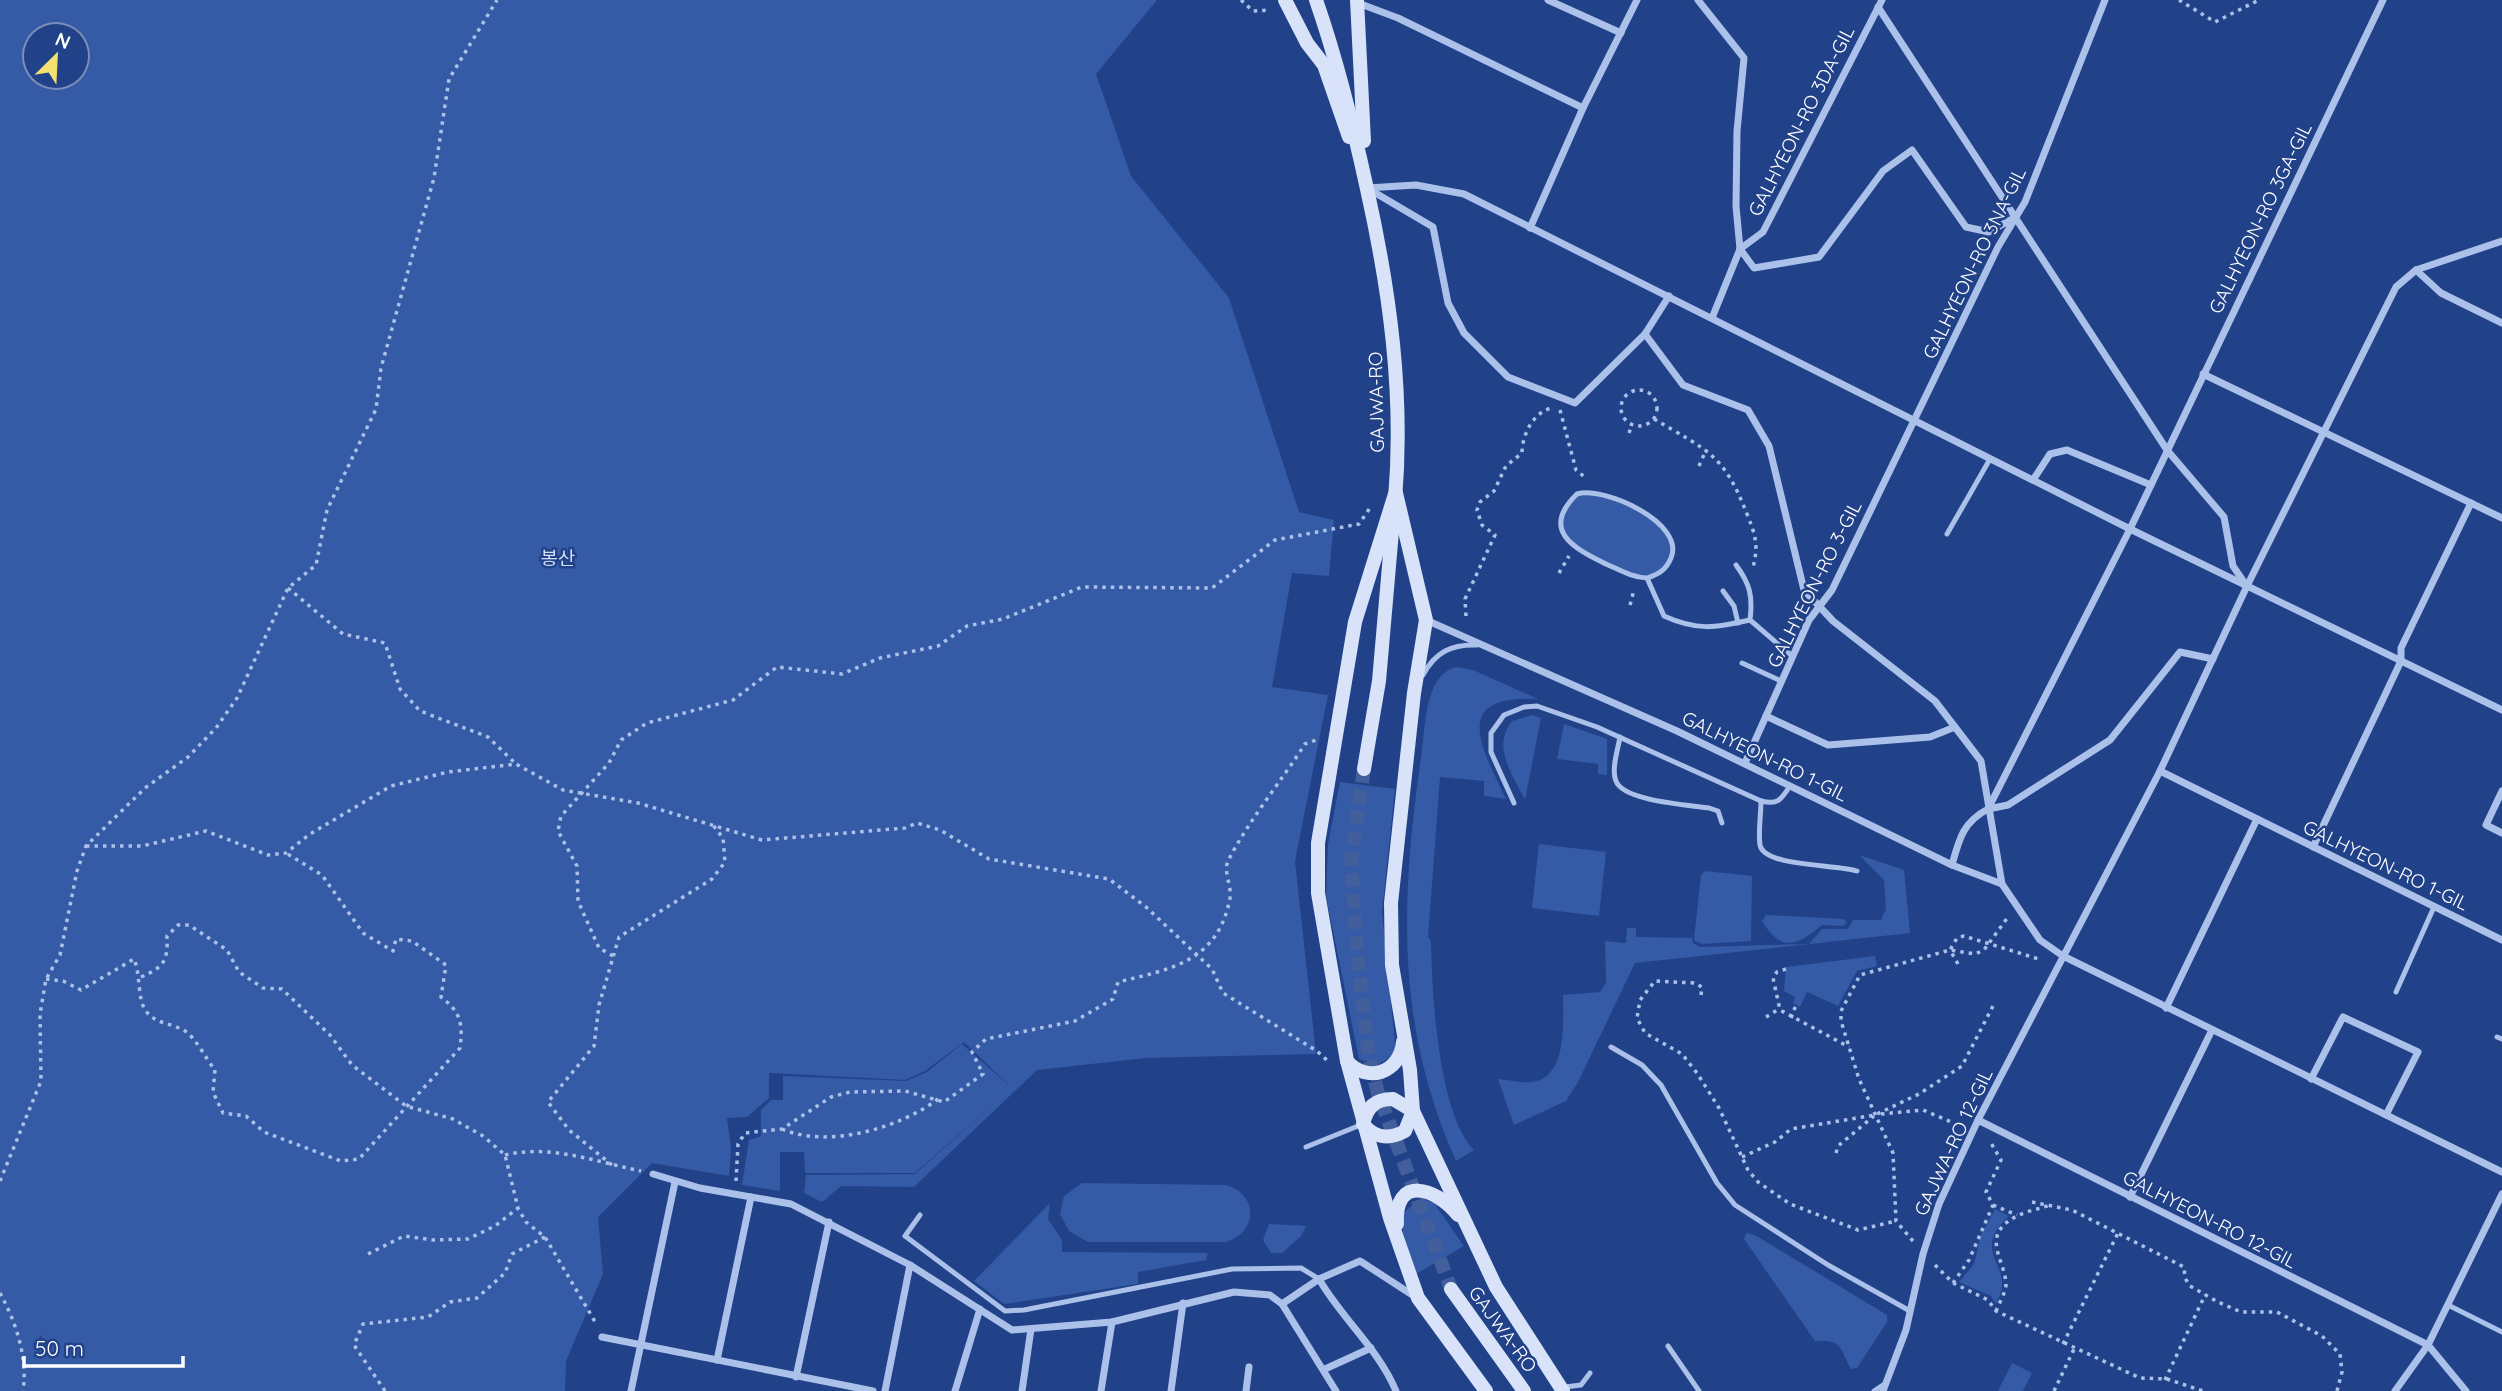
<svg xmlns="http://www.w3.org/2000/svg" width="2502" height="1391" viewBox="0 0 2502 1391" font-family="Quicksand,'Noto Sans KR',sans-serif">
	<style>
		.green { fill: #355aa6; fill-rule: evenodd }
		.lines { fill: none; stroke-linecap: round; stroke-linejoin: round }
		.secondary-tunnel { stroke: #425e9b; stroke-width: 14; stroke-dasharray: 14 7; stroke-linecap: butt }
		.path { stroke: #acc1ea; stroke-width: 3.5; stroke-dasharray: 3.5 5; stroke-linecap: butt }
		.lane { stroke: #acc1ea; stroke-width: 5 }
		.street { stroke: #acc1ea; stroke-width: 7 }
		.secondary { stroke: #d8e2f8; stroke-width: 14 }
		.labels { text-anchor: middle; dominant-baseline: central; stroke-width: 5; stroke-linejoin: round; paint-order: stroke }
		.street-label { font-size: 19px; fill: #fff; stroke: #214289 }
		.park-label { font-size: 19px; fill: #d1def8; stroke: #214289 }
	</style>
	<rect width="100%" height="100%" fill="#214289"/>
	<!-- green -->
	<g class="green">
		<path d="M0,0H1157L1096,74L1131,176L1229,298L1299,512L1334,520L1329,576L1292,573L1272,687L1328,695L1295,861L1316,1054L1145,1058L1037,1070L914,1187L841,1186L822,1202L804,1193L806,1175L915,1174L1001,1097L915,1173H805L804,1152H780V1191L742,1185L749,1140L761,1136V1110L771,1100H783V1076L906,1081L927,1072L962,1044L1012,1088L964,1042L925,1071L905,1080L769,1073V1098L747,1117L727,1118L731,1149L729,1176L652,1163L598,1217L603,1274L566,1361L565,1391H0ZM35,35H77V77H35Z"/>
		<path d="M1599,493L1660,521L1669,532L1673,555L1658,575C1651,575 1643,577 1636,577C1619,576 1563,547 1560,528C1559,516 1571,503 1577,494Z"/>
		<path d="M1456,667L1473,670L1538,699C1450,695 1481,746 1506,799L1484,796V781L1440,777L1428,937L1431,941C1432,992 1438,1114 1474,1150L1456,1161C1394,1022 1401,896 1422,750C1426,724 1425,675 1456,667Z"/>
		<path d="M1533,715L1541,718L1525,800C1513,775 1491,747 1512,721Z"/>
		<polygon points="1564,724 1607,739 1607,775 1598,774 1598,764 1557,759"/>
		<polygon points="1340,782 1395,789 1382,912 1396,1053 1378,1065 1359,1059 1326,896 1328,844"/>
		<polygon points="1539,844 1606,852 1599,916 1532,908"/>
		<path d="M1859,855L1904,870L1910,933L1635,963L1578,1082L1566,1101L1514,1125L1498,1079C1509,1080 1521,1083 1532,1082C1568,1078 1563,1020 1563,995L1600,992L1606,983L1605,941L1626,943L1627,928H1636V937L1692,938L1693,943L1700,947L1809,944L1822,929H1848L1853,920H1881L1886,909L1884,880Z"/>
		<polygon points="1705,871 1752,876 1751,941 1702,944 1694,940 1701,875"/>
		<path d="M1766,915L1843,919L1847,922L1843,926L1822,925C1798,945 1782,954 1762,921Z"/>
		<polygon points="1875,956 1877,966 1857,971 1838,1006 1807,992 1800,1007 1793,1003 1795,997 1784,991 1786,967"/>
		<path d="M1082,1183L1225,1185C1258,1193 1259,1232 1226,1242H1088L1069,1231L1060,1214L1064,1196Z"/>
		<polygon points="1421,1198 1434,1203 1464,1246 1416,1274 1403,1239 1403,1213"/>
		<polygon points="1050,1203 1048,1219 1062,1240 1062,1252 1208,1253 1206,1260 1138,1272 1138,1284 1004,1304 974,1281"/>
		<path d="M1995,1209L2009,1216C1973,1249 2005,1261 2002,1288C2001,1293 1998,1299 1996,1304L1991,1296L1959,1282L1974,1264L1981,1235Z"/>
		<polygon points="1269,1224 1306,1226 1301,1236 1282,1253 1271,1253 1263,1240"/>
		<path d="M1746,1233L1755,1235L1887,1315V1322L1857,1368L1851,1369C1838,1345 1843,1340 1815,1341L1744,1239Z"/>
		<polygon points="2012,1363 2032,1373 2023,1391 1998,1391"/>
	</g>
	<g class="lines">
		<!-- secondary-tunnel -->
		<polyline class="secondary-tunnel" points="1364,769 1351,860 1357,952 1369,1058 1378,1093 1451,1289"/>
		<!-- path -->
		<g class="path">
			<polyline points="1241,0 1253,11 1270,10"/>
			<polyline points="2179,0 2215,22 2259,0"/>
			<circle cx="1639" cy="408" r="18"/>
			<polyline points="1560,410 1576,470 1587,479"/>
			<path d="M1654,419C1708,451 1723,453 1747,514C1755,534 1759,545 1753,567"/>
			<polyline points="1629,433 1632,425"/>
			<polyline points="1699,466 1706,450"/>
			<polyline points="1559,573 1569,556"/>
			<polyline points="288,588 343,634 385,643 400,689 420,711 488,737 516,764"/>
			<polyline points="1630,605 1634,590"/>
			<path d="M1466,616L1465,599L1495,535L1482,525L1477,510L1480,502L1494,491L1506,466L1522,453C1522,435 1533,413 1551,408"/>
			<polyline points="86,846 142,846 206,831 268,855 286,853 310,834 391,786 448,772 516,764 563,790 638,803 762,840 905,828 917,823 940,830 989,859 1109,879 1146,907 1212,969 1223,993 1317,1051 1330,1063"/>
			<polyline points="613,956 599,948 578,901 577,866 558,831 561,816 609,763 621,740 647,723 733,700 777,667 842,674 880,658 938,646 967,626 1003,619 1082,587 1212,588 1275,540 1359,524 1372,505"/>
			<polyline points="1958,964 1950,950 1957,938 1964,936 2042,960"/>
			<polyline points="1786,969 1777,972 1773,978 1780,1010 1849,1047"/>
			<path d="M141,977C164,967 168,961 167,936L178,925H189L227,950L239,972L263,988L282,989L330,1035L352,1065L406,1106L453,1119L483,1136L505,1155L518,1208L526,1222L545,1237L597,1325"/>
			<path d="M46,979L63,981L81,990L134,959C141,976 137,999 146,1011C155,1024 172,1023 185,1031C196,1038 206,1059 215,1070L213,1092L223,1113L246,1116L264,1132L341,1161L359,1159L460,1048C463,1024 461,1012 441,997L446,965L412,941L396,939L393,951L363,933L322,875L286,853"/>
			<polyline points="1701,995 1702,987 1694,983 1655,981 1640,1000 1637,1018 1645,1033 1682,1054 1697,1073 1719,1108 1748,1170 1758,1182 1790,1204 1858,1230 1896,1221"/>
			<polyline points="1766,1017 1779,1009"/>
			<polyline points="1791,1018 1796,1005"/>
			<polyline points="1881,1114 1923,1110 1961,1126"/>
			<path d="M782,1129C828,1149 900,1128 938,1099"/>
			<polyline points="1836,1153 1838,1146 1874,1116"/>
			<path d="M505,1155C550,1144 597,1162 641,1171"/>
			<polyline points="1742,1157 1775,1142 1791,1129 1875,1115 1919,1094 1962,1066 1994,1004"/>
			<polyline points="612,1165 569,1130 548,1102 594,1046 599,1005 619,937 712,879 725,862 723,838 713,825"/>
			<polyline points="0,1181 41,1081 40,1014 46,979 60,955 77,871 86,846 145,788 188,757 216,728 237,698 288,588 316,565 327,510 376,409 381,368 434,178 449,79 497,0"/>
			<path d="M736,1181L738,1144L745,1133L782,1129L831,1097L850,1092L905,1091L944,1102L983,1074L972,1052L986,1039L1075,1021L1113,999L1118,982C1171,969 1218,962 1230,898C1232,886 1223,872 1228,861C1247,823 1282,780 1305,744L1319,739"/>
			<polyline points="2032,1202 2072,1210 2184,1267 2185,1278 2190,1286 2218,1302 2241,1312 2277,1312 2322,1336 2340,1354 2342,1372 2337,1391"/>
			<polyline points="1993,1205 2017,1215"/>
			<polyline points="1913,1241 1896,1221 1893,1153 1859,1079 1841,1021 1841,1011 1860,975 1950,950 1975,954 1984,950 2008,917"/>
			<polyline points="368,1254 404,1236 434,1240 468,1239 495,1226 518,1208"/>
			<polyline points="1935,1265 1953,1283 1988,1300 1996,1311 2140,1378 2167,1379 2203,1391"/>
			<polyline points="1953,1283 1969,1260 1993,1205 1986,1192 2001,1160 1991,1143"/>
			<path d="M0,1293C16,1322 28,1358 23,1391"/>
			<path d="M1996,1311C1999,1303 2005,1294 2006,1285C2006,1260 1978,1236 2017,1216C2027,1211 2039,1209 2050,1205"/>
			<polyline points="2063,1344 2118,1233"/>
			<polyline points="2165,1380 2205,1295"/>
			<polyline points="385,1391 354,1345 363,1324 428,1317 450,1302 477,1298 505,1273 512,1254 545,1237"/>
			<polyline points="2054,1391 2074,1349"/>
		</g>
		<!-- lane -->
		<g class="lane">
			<polyline points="1947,534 1990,459"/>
			<path d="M1736,565C1750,584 1753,596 1750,620L1792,656"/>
			<path d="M1647,578C1631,577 1620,570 1606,564C1573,548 1540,530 1577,494C1604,486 1686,523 1671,558C1666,570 1659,574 1647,578L1664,616C1697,631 1715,628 1750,620"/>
			<polyline points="1723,591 1734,606 1738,623"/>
			<polyline points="1742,663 1781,681"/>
			<path d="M1423,675C1435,652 1452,644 1477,645"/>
			<path d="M1620,737C1618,749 1611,770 1616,781C1623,801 1689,805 1709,808L1718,811L1722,823"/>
			<path d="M1761,801C1761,815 1758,832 1760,845C1764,867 1837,864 1857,871"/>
			<path d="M1514,803L1491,752V733L1504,715L1524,707L1537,706L1597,727L1761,801C1778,805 1781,800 1790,786"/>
			<polyline points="2396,992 2434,907"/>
			<polyline points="2497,1037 2502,1039"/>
			<polyline points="1611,1047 1642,1065 1661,1085 1717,1183 1735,1205 1828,1265 1910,1311"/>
			<polyline points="1306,1147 1363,1124"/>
			<polyline points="920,1215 905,1236 1005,1311 1024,1310 1232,1269 1301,1268 1319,1279"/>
			<polyline points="2448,1305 2502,1332"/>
			<polyline points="1668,1346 1699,1391"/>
			<polyline points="1565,1387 1581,1385 1590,1373"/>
			<polyline points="1874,1391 1886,1383"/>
		</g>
		<!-- street -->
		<g class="street">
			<polyline points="1548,0 1621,33"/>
			<polyline points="1698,0 1744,58 1737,131 1736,206 1740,249 1712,318"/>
			<polyline points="1882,0 1763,232 1740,249 1754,268 1819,257 1883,171 1912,150 1966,227 1989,232 2014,218"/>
			<polyline points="1358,3 1398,18 1583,108"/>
			<polyline points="1878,7 2167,450 2224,517 2233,566 2246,585"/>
			<polyline points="1367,188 1416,185 1464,194 2130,529 2502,710"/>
			<polyline points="1367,188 1433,227 1448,303 1464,333 1508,377 1575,403 1645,334"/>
			<polyline points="1530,228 1583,108 1637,0"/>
			<polyline points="2416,270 2441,293 2502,323"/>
			<polyline points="1669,296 1645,334 1683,385 1748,410 1769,446 1804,590 1833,621 1935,701 1981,761 2002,884"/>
			<polyline points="2203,374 2502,518"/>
			<polyline points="2033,480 2050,454 2067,450 2151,485"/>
			<polyline points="1426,620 1677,731 1952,865 2002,884 2040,940 2063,956 2502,1172"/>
			<polyline points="2213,659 2180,652 2110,740 2008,805 1988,809 2130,529 2383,0"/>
			<polyline points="1766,716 1828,745 1930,737 1955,727"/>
			<polyline points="1745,763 1809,620 1832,590 1998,247 2025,202 2105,0"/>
			<polyline points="2160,771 2502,940"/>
			<polyline points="2502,791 2486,825 2502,833"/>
			<polyline points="2313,847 2401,661 2401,648 2471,503"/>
			<path d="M1952,865C1959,839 1963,822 1988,809"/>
			<polyline points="2166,1008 2257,819"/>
			<polyline points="2311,1079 2343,1017 2418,1052 2386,1115"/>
			<polyline points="1978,1120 2428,1345 2466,1391"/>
			<polyline points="653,1174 700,1188 791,1204 910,1265 1012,1330 1112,1322 1234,1292 1270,1295 1282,1304 1336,1391"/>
			<polyline points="2130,1197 2212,1030"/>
			<path d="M1319,1279C1342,1319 1378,1348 1396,1391"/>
			<polyline points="1282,1304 1319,1279 1360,1261 1414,1296"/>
			<polyline points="602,1337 873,1391"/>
			<polyline points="717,1360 751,1197"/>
			<polyline points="1325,1369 1371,1348"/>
			<polyline points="796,1377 829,1222"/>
			<polyline points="631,1391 675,1182"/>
			<polyline points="885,1391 910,1265"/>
			<polyline points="955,1391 980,1309"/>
			<polyline points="1022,1391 1031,1329"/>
			<polyline points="1101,1391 1112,1322"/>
			<polyline points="1171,1391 1183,1303"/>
			<polyline points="1246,1391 1249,1367"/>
			<polyline points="1883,1391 1906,1330 1923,1254 1939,1204 1978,1120 2160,771 2247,586 2396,287 2416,270 2502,241"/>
			<polyline points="2395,1391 2428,1345 2502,1194"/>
		</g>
		<!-- secondary -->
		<g class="secondary">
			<polyline points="1285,0 1307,43 1324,65 1349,137"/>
			<path d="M1316,0C1338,63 1353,125 1367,189C1390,292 1404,395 1395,500"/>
			<polyline points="1357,0 1364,141"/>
			<polyline points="1396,493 1426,620 1414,693 1391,903 1392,965 1410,1070 1413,1111 1496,1287 1563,1391"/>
			<polyline points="1395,494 1355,622 1318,843 1318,893 1347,1061 1390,1218 1418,1298 1486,1391"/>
			<polyline points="1364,769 1379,681 1393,520"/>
			<path d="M1347,1061C1367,1084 1400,1073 1403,1042"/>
			<path d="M1393,1099L1413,1111L1405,1131C1389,1140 1374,1138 1363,1124C1367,1107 1375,1099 1393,1099Z"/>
			<path d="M1397,1224C1394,1175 1436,1187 1458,1215"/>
			<polyline points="1451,1289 1524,1391"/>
		</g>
	</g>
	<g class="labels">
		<!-- street labels -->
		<g class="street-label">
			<text transform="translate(1801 121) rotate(-63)">GALHYEON-RO 3DA-GIL</text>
			<text transform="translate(2260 218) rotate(-64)">GALHYEON-RO 3GA-GIL</text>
			<text transform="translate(1974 263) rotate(-64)">GALHYEON-RO 3NA-GIL</text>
			<text transform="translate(1376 402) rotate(-91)">GAJWA-RO</text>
			<text transform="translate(1814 584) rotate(-63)">GALHYEON-RO 3-GIL</text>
			<text transform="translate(1765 756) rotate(26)">GALHYEON-RO 1-GIL</text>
			<text transform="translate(2386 865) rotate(26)">GALHYEON-RO 1-GIL</text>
			<text transform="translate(1953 1142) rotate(-65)">GAJWA-RO 12-GIL</text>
			<text transform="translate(2210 1219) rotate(27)">GALHYEON-RO 12-GIL</text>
			<text transform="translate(1503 1329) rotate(54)">GAJWA-RO</text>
		</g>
		<!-- park labels -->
		<g class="park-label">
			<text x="558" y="558">봉산</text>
		</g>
	</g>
	<!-- north arrow -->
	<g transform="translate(56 56) rotate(24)"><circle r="33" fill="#214289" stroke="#7a8eb8" stroke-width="2"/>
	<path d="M0-5L12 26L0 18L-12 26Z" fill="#f7e06e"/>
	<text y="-10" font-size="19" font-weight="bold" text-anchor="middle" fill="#ffffff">N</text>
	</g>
	<!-- scale -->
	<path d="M24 1356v10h159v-10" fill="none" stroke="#ffffff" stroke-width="3.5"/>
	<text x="35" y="1356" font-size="21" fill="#ffffff" stroke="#214289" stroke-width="5" paint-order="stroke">50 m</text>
</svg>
